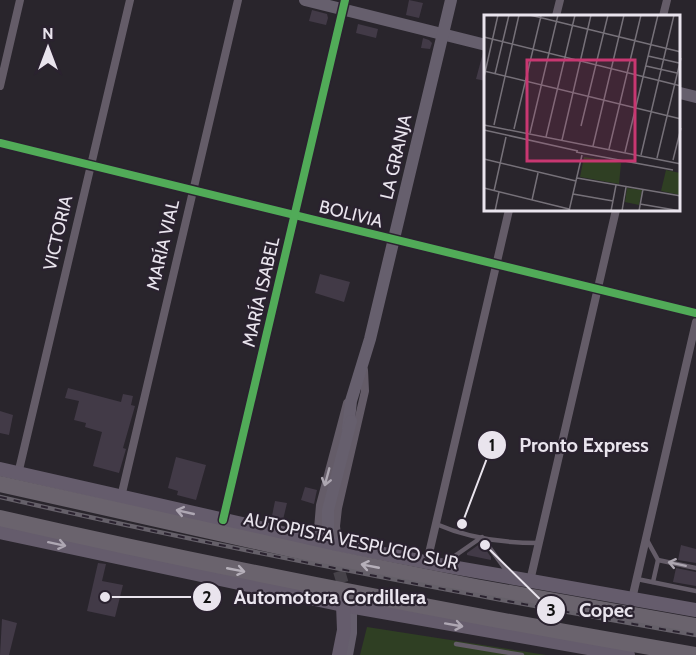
<svg xmlns="http://www.w3.org/2000/svg" width="696" height="655" viewBox="0 0 696 655" font-family="Cabin,sans-serif">
	<style>
		.green { fill: #2f3f23 }
		.building { fill: #423a47 }
		.lines { fill: none; stroke-linecap: round; stroke-linejoin: round }
		.secondary-tunnel { stroke: #464249; stroke-width: 12; stroke-dasharray: 12 6; stroke-linecap: butt }
		.lane { stroke: #645c68; stroke-width: 4.5 }
		.street { stroke: #645c68; stroke-width: 8 }
		.secondary { stroke: #665f6d; stroke-width: 12 }
		.primary { stroke: #655c6c; stroke-width: 14 }
		.highway { stroke: #6a636d; stroke-width: 16 }
		.rail-casing { stroke: #656069; stroke-width: 4.5 }
		.rail { stroke: #2a222f; stroke-width: 2; stroke-dasharray: 7; stroke-linecap: butt }
		.cycleway-casing { stroke: #2a222f; stroke-width: 11 }
		.cycleway { stroke: #51ab58; stroke-width: 8 }
		.oneway { stroke: #ada7b1 }
		.oneway2 { stroke: #aea7b3 }
		.oneway3 { stroke: #b6b0ba }
		.labels { text-anchor: middle; dominant-baseline: central; stroke-width: 4.5; stroke-linejoin: round; paint-order: stroke }
		.street-label { font-size: 18px; fill: #e9e4ed; stroke: #2a222f }
		.inset-road { fill: none; stroke: #767179; stroke-width: 1.5 }
		.view { fill: #c83771; fill-opacity: 0.15; stroke: #c83771; stroke-width: 3 }
		.inset-edge { fill: none; stroke: #e9e4ed; stroke-width: 3 }
		.leader { fill: none; stroke: #e9e4ed; stroke-width: 2 }
		.callout-dot { fill: #e9e4ed; stroke: #2a222f; stroke-width: 2 }
		.mark-label { font-size: 18px; text-anchor: middle; font-weight: bold; fill: #111 }
		.callout-label { font-size: 20px; text-anchor: middle; font-weight: bold; fill: #e9e4ed; stroke: #2a222f; stroke-width: 4.5; stroke-linejoin: round; paint-order: stroke }
	</style>
	<rect width="100%" height="100%" fill="#29252c"/>
	<!-- green -->
	<polygon class="green" points="367,627 546,655 360,655"/>
	<!-- building -->
	<g class="building">
		<polygon points="409,0 423,3 419,18 406,15"/>
		<polygon points="312,10 327,14 328,18 326,25 309,21"/>
		<polygon points="358,24 378,29 376,38 356,33"/>
		<polygon points="423,38 429,40 432,43 430,49 421,48"/>
		<polygon points="483,53 486,53 486,81 476,79"/>
		<polygon points="320,274 350,282 344,302 315,293"/>
		<polygon points="68,388 121,402 123,394 133,396 131,405 135,406 123,448 126,449 119,473 93,466 102,432 85,427 86,423 74,420 79,401 65,398"/>
		<polygon points="0,411 13,415 9,435 0,433"/>
		<polygon points="176,457 206,465 196,500 177,495 178,491 168,488"/>
		<polygon points="305,487 317,490 314,504 301,500"/>
		<polygon points="275,501 287,503 282,524 271,521"/>
		<polygon points="481,543 491,557 491,560 467,555 467,553"/>
		<polygon points="681,545 696,549 696,563 678,560"/>
		<polygon points="98,563 106,564 102,581 123,585 115,617 87,611"/>
		<polygon points="676,568 696,572 696,586 673,582"/>
		<polygon points="2,619 17,623 9,655 0,655"/>
	</g>
	<g class="lines">
		<!-- secondary-tunnel -->
		<polyline class="secondary-tunnel" points="334,554 347,598"/>
		<!-- lane -->
		<g class="lane">
			<path d="M436,524C468,538 504,543 538,543"/>
			<polyline points="647,540 658,560 653,582"/>
			<polyline points="658,560 696,568"/>
			<polyline points="446,562 482,537 508,573"/>
			<polyline points="637,579 696,591"/>
			<polyline points="456,644 522,655"/>
		</g>
		<!-- street -->
		<g class="street">
			<polyline points="556,16 560,0"/>
			<polyline points="663,16 667,0"/>
			<polyline points="0,86 20,0"/>
			<polyline points="0,143 696,313"/>
			<polyline points="18,474 130,0"/>
			<polyline points="121,497 238,0"/>
			<polyline points="223,520 345,0"/>
			<polyline points="317,541 320,505 347,403"/>
			<polyline points="338,545 336,526 338,508 365,391 364,370"/>
			<polyline points="427,562 509,210"/>
			<polyline points="530,581 616,210"/>
			<polyline points="632,599 696,322"/>
		</g>
		<!-- secondary -->
		<g class="secondary">
			<polyline points="305,0 486,45"/>
			<polyline points="680,93 696,97"/>
			<polyline points="348,429 351,401 370,339 451,0"/>
			<polyline points="328,533 328,510 351,421"/>
			<polyline points="347,655 351,633 351,614"/>
		</g>
		<!-- primary -->
		<g class="primary">
			<polyline points="0,469 317,541 441,565 696,610"/>
			<polyline points="0,532 343,605 628,655"/>
			<polyline points="339,655 344,630 343,605"/>
		</g>
		<!-- highway -->
		<g class="highway">
			<polyline points="0,484 331,558 476,587 696,626"/>
			<path d="M0,518C231,571 463,615 696,655"/>
		</g>
		<!-- rail casing -->
		<g class="rail-casing">
			<path id="rail" d="M0,497C231,550 463,594 696,635"/>
		</g>
		<!-- rail -->
		<use href="#rail" class="rail"/>
		<!-- cycleway casing -->
		<g class="cycleway-casing">
			<g id="cycleway">
				<polyline points="0,143 696,313"/>
				<polyline points="223,520 345,0"/>
			</g>
		</g>
		<!-- cycleway -->
		<use href="#cycleway" class="cycleway"/>
	</g>
	<!-- one-way arrows -->
	<defs><path id="oneway-shaft" d="M-6 0H5M1.5-3L5.5 0L1.5 3" fill="none" stroke-width="1.6" stroke-linecap="round" stroke-linejoin="round" transform="scale(1.5)"/></defs>
	<g class="oneway">
		<use href="#oneway-shaft" transform="translate(327 477) rotate(105)"/>
		<use href="#oneway-shaft" transform="translate(677 564) rotate(-168)"/>
	</g>
	<g class="oneway2">
		<use href="#oneway-shaft" transform="translate(185 512) rotate(-167)"/>
		<use href="#oneway-shaft" transform="translate(57 544) rotate(12)"/>
		<use href="#oneway-shaft" transform="translate(454 625) rotate(10)"/>
	</g>
	<g class="oneway3">
		<use href="#oneway-shaft" transform="translate(370 566) rotate(-169)"/>
		<use href="#oneway-shaft" transform="translate(236 570) rotate(11)"/>
	</g>
	<g class="labels">
		<!-- street labels -->
		<g class="street-label">
			<text transform="translate(396 157) rotate(-77)">LA GRANJA</text>
			<text transform="translate(351 214) rotate(14)">BOLIVIA</text>
			<text transform="translate(58 233) rotate(-77)">VICTORIA</text>
			<text transform="translate(163 245) rotate(-77)">MARÍA VIAL</text>
			<text transform="translate(261 292) rotate(-77)">MARÍA ISABEL</text>
			<text transform="translate(351 541) rotate(12)">AUTOPISTA VESPUCIO SUR</text>
		</g>
	</g>
	<!-- overview -->
	<g transform="translate(484 15)">
		<rect width="196" height="196" fill="#29252c"/>
		<path d="M100,142L137,148L135,169L96,162ZM182,155L196,158V180L177,176ZM143,173L158,175L155,190L141,187Z" fill="#2f3f23"/>
		<path class="inset-road" d="M46,0L197,37M0,22L197,71M164,41L195,48M162,51L193,58M0,56L197,104M11,59L25,0M0,62L14,0M0,110L197,149M10,110L35,0M97,111L124,0M30,114L57,1M0,115L94,136M46,118L74,0M62,122L91,0M78,125L107,0M109,131L140,0M125,134L157,0M92,137L189,155M141,137L174,0M157,140L190,0M173,143L197,43M0,144L92,166M189,145L197,113M93,163L197,181M0,173L85,194M10,176L22,122M89,179L129,186M48,185L54,158M156,189L197,196M11,196L15,177M85,196L98,140M127,196L132,170M138,196L142,172M155,196L159,174"/>
		<path class="view" d="M43,45H151V146H43Z"/>
		<rect width="196" height="196" class="inset-edge"/>
	</g>
	<!-- callouts -->
	<path class="leader" d="M462 524L492 445M105 597L207 597M485 545L551 610"/>
	<g class="callout-dot">
		<circle cx="462" cy="524" r="6"/>
		<circle cx="105" cy="597" r="6"/>
		<circle cx="485" cy="545" r="6"/>
		<circle cx="492" cy="445" r="15"/>
		<circle cx="207" cy="597" r="15"/>
		<circle cx="551" cy="610" r="15"/>
	</g>
	<g class="mark-label">
		<text x="492" y="451">1</text>
		<text x="207" y="603">2</text>
		<text x="551" y="616">3</text>
	</g>
	<g class="callout-label">
		<text x="584" y="452">Pronto Express</text>
		<text x="330" y="604">Automotora Cordillera</text>
		<text x="606" y="617">Copec</text>
	</g>
	<!-- north arrow -->
	<g transform="translate(48 48)" stroke="#2a222f" stroke-width="4.5" paint-order="stroke">
	<path d="M0-4.5L10 22L0 15L-10 22Z" fill="#e9e4ed"/>
	<text y="-9" font-size="16" font-weight="bold" text-anchor="middle" fill="#e9e4ed">N</text>
	</g>
</svg>
